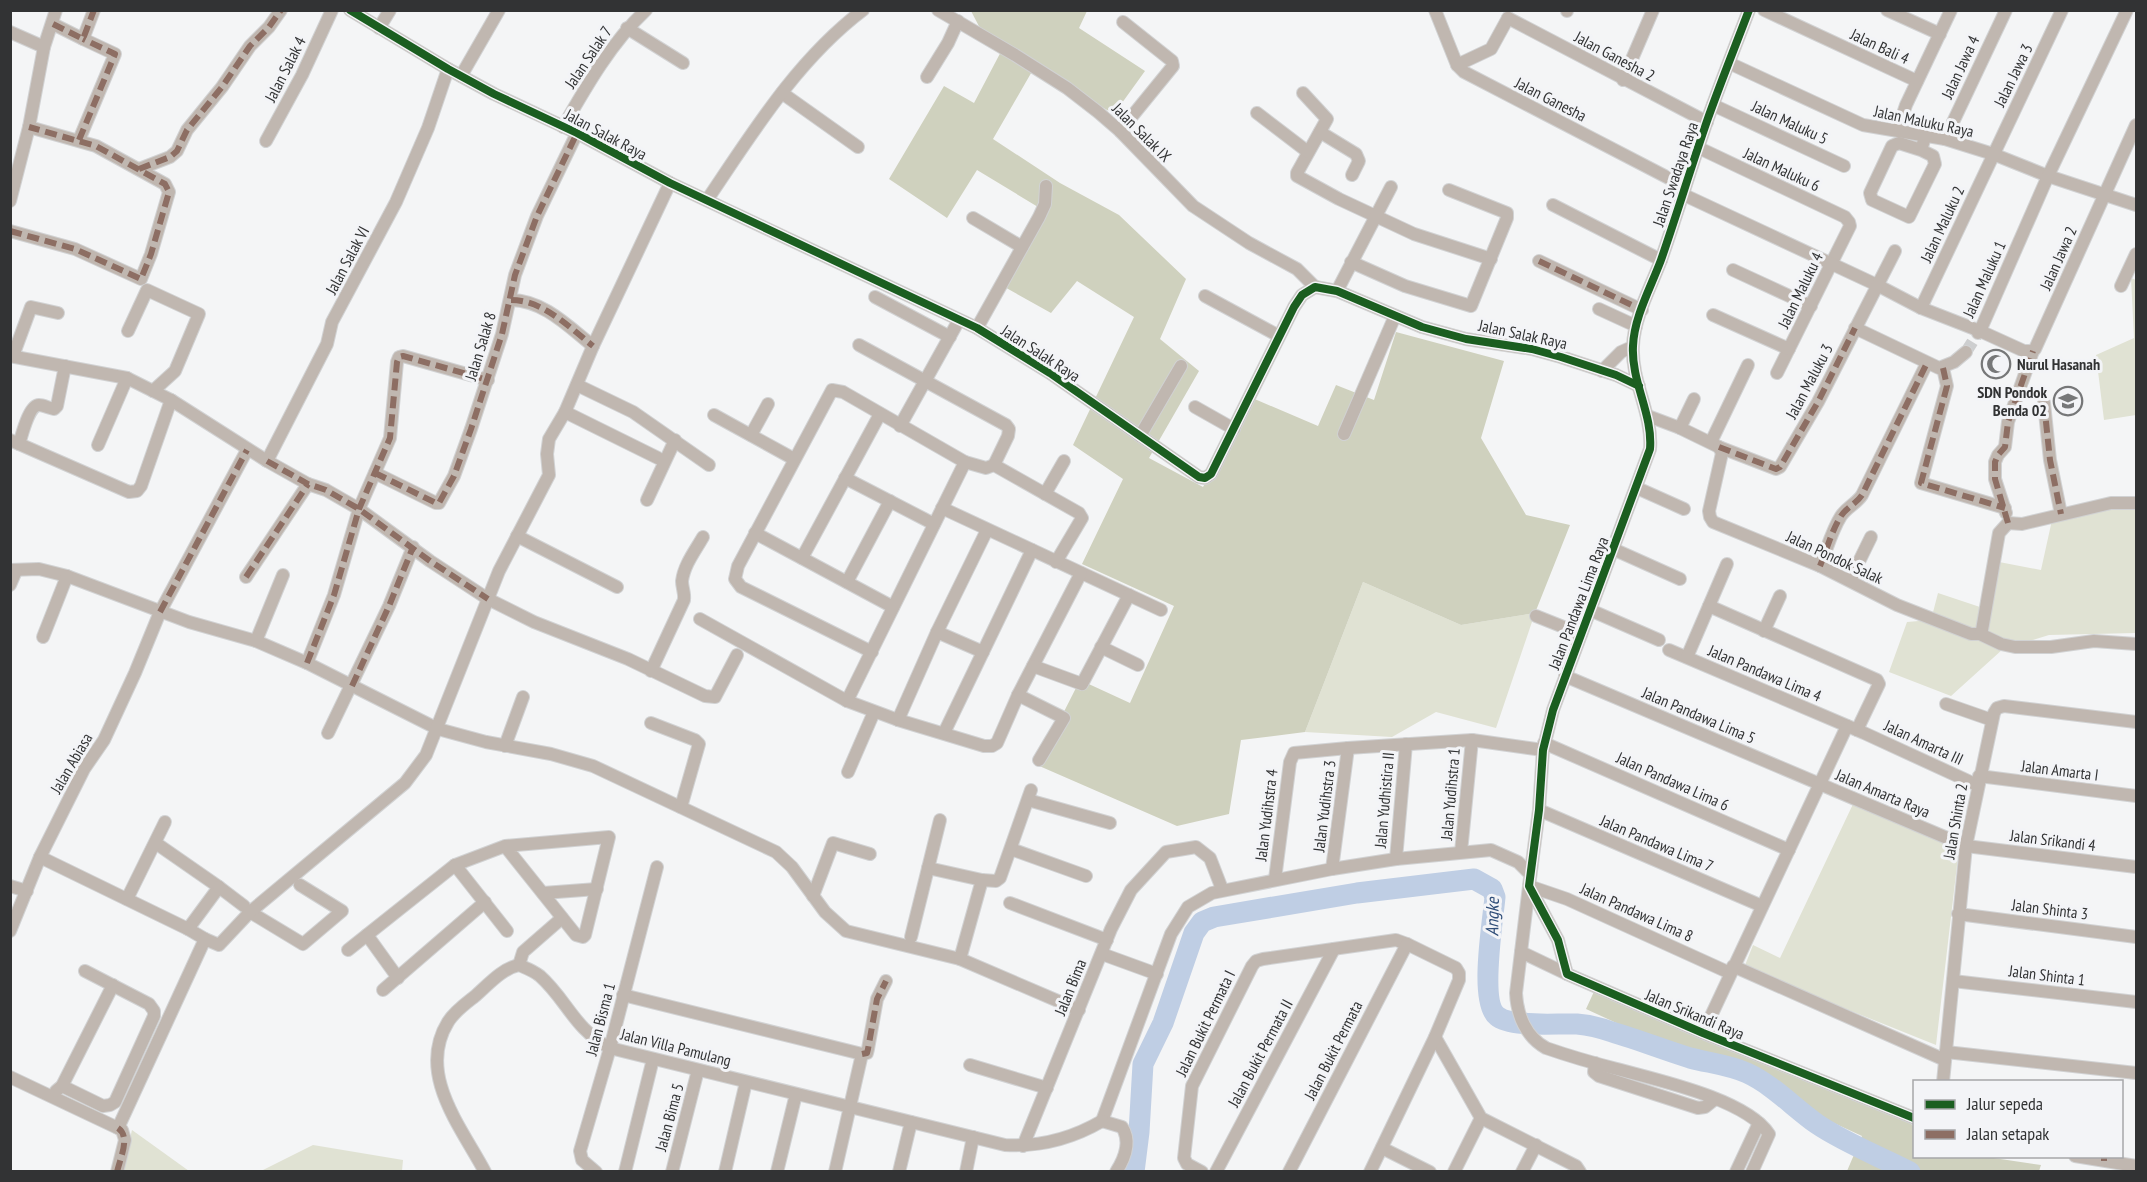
<svg xmlns="http://www.w3.org/2000/svg" width="2147" height="1182" viewBox="0 0 2147 1182" font-family="'PT Sans Narrow',sans-serif">
	<style>
		.green { fill: #e0e2d3 }
		.forest { fill: #cfd1be }
		.lines { fill: none; stroke-linecap: round; stroke-linejoin: round }
		.river { stroke: #bfcee4; stroke-width: 21 }
		.minor-tunnel { stroke: #cdcecf; stroke-width: 12; stroke-dasharray: 12 6; stroke-linecap: butt }
		.minor-casing { stroke: #d1d2d3; stroke-width: 14 }
		.minor { stroke: #c0b7b0; stroke-width: 12 }
		.quiet { stroke: #8d6e63; stroke-width: 6; stroke-dasharray: 12 6; stroke-linecap: butt }
		.cycleway-casing { stroke: #f3f4f7; stroke-width: 11 }
		.cycleway { stroke: #1b5e20; stroke-width: 8 }
		.labels { text-anchor: middle; dominant-baseline: central; stroke-width: 6; stroke-linejoin: round; paint-order: stroke }
		.street-label { font-size: 16px; fill: #323334; stroke: #f3f4f7 }
		.poi-label { font-size: 16px; font-weight: bold; fill: #323334; stroke: #f3f4f7; text-anchor: start }
		.water-label { font-size: 18px; font-style: italic; fill: #2f4d78; stroke: #f3f4f7 }
	</style>
	<rect width="100%" height="100%" fill="#f4f5f6"/>
	<!-- green -->
	<g class="green">
		<polygon points="2131,278 2136,280 2136,415 2104,420 2096,355 2134,338"/>
		<polygon points="2136,503 2136,633 2049,635 2003,649 1951,696 1889,672 1907,622 1931,620 1938,593 1983,608 1994,561 2041,570 2052,520"/>
		<polygon points="1363,582 1461,625 1535,613 1496,728 1436,712 1392,737 1305,732"/>
		<polygon points="1854,802 1959,848 1936,1045 1744,968 1753,945 1780,958"/>
		<polygon points="132,1130 189,1171 122,1172"/>
		<polygon points="313,1145 403,1160 402,1171 261,1171"/>
	</g>
	<!-- forest -->
	<g class="forest">
		<polygon points="971,11 1087,11 1079,28 1145,71 1114,114 1034,68 993,139 1060,183 1119,215 1186,279 1160,339 1199,371 1149,458 1203,487 1250,397 1318,426 1336,385 1374,400 1396,332 1504,361 1481,438 1526,515 1570,525 1535,613 1461,625 1363,582 1305,732 1241,740 1229,814 1177,826 1037,765 1080,680 1130,703 1174,606 1082,564 1123,479 1073,445 1134,317 1077,281 1051,313 1001,285 1043,210 977,170 947,218 889,179 944,86 974,103 1005,44 982,32"/>
		<polygon points="1597,985 1895,1106 1914,1127 1913,1144 1914,1156 1987,1157 2041,1165 2039,1171 1847,1171 1862,1136 1586,1009"/>
	</g>
	<g class="lines">
		<!-- river -->
		<path class="river" d="M1134,1172L1139,1132L1143,1064L1163,1023L1194,933L1202,922L1214,917L1357,893L1474,879L1492,889L1495,897C1493,920 1479,1002 1497,1016C1511,1028 1558,1023 1577,1024C1589,1025 1601,1028 1612,1032C1639,1040 1664,1050 1690,1058C1709,1063 1729,1065 1747,1073C1773,1085 1793,1107 1817,1124C1845,1143 1879,1156 1910,1172"/>
		<!-- minor-tunnel -->
		<polyline class="minor-tunnel" points="1966,352 1978,333"/>
		<!-- minor casing -->
		<g class="minor-casing">
			<g id="minor">
				<polyline points="350,10 448,69 494,94 577,133 670,183 977,328 1050,373 1199,477 1205,478 1211,474 1294,307 1302,295 1315,287 1337,291 1422,327 1466,339 1532,349 1561,357 1616,375 1639,386"/>
				<polyline points="938,10 1015,55 1067,88 1098,112 1120,131 1193,206 1249,243 1297,269 1315,287"/>
				<polyline points="1435,10 1457,65 1464,72 1684,186"/>
				<path d="M1749,10C1735,47 1720,84 1707,121C1691,167 1677,214 1661,260C1651,287 1634,317 1633,346C1631,382 1653,414 1650,449L1553,710L1543,750L1539,810L1529,886L1558,940L1567,974L1703,1033L1914,1118"/>
				<polyline points="1764,10 1917,81"/>
				<polyline points="1887,10 1940,34"/>
				<polyline points="1567,11 1567,10"/>
				<polyline points="1508,18 1707,122"/>
				<polyline points="53,24 83,39 94,10"/>
				<polyline points="379,28 390,10"/>
				<polyline points="627,28 683,63"/>
				<polyline points="10,32 44,47"/>
				<polyline points="1729,63 1863,125 1945,139 1993,154 2048,176 2136,205"/>
				<polyline points="1457,65 1491,49 1508,18"/>
				<polyline points="461,76 499,10"/>
				<polyline points="927,77 948,43 958,21"/>
				<polyline points="1623,80 1653,10"/>
				<polyline points="782,93 858,147"/>
				<polyline points="1303,93 1327,119 1297,173 1297,176 1339,199 1414,234 1491,259"/>
				<polyline points="1713,105 1844,166"/>
				<polyline points="1257,113 1308,152"/>
				<path d="M563,127C587,85 611,43 646,10"/>
				<polyline points="1898,129 1906,105 1951,10"/>
				<polyline points="1120,131 1173,66 1172,61 1123,22"/>
				<polyline points="1320,132 1356,154 1359,161 1352,175"/>
				<polyline points="1945,139 2006,10"/>
				<polyline points="79,140 115,54 83,39"/>
				<polyline points="266,141 302,75 332,10"/>
				<polyline points="1699,148 1845,217 1849,222 1850,226 1777,373"/>
				<polyline points="1921,150 1899,143 1892,146 1870,193 1872,200 1909,217 1935,164 1933,156 1921,150 1926,134"/>
				<polyline points="139,169 170,157 177,151 187,130 222,87 250,46 269,27 281,10"/>
				<polyline points="1682,194 1877,285 1921,308 1980,331 2048,176 2127,10"/>
				<path d="M707,200C753,132 797,60 863,10"/>
				<polyline points="10,201 29,127 44,47 56,10"/>
				<polyline points="1553,205 1661,260"/>
				<polyline points="973,218 1022,247"/>
				<polyline points="10,231 75,249 141,279 151,254 169,192 165,184 96,146 29,127"/>
				<polyline points="1539,261 1642,310"/>
				<polyline points="1351,262 1405,286 1471,306 1507,218 1507,213 1449,190"/>
				<polyline points="1733,270 1811,306"/>
				<polyline points="2121,286 2136,254"/>
				<polyline points="1337,291 1391,187"/>
				<polyline points="1205,296 1279,336"/>
				<polyline points="875,297 950,337"/>
				<path d="M511,300C543,300 569,327 593,346"/>
				<polyline points="1921,308 2062,10"/>
				<polyline points="1599,309 1636,326"/>
				<polyline points="1713,315 1789,349"/>
				<polyline points="977,328 1039,217 1045,204 1046,186"/>
				<polyline points="1855,328 1939,368 1954,362 1966,352"/>
				<polyline points="128,331 147,290 199,314 175,371 153,391"/>
				<polyline points="1978,333 1980,331 2024,351 2033,351 2035,349 2136,125"/>
				<polyline points="859,345 1006,425 1009,429 1008,436 994,465"/>
				<polyline points="10,356 127,378 171,400 267,461 308,484 326,490 359,509 430,561 488,599 534,622 628,659 705,696 715,697 737,655"/>
				<polyline points="13,356 31,307 58,313"/>
				<polyline points="1943,368 1947,386 1921,483 2005,508"/>
				<polyline points="1602,371 1621,352 1632,347"/>
				<polyline points="577,385 633,412 709,465"/>
				<polyline points="2044,403 2050,460 2061,514"/>
				<polyline points="1195,407 1234,429"/>
				<polyline points="565,412 658,458"/>
				<polyline points="714,415 794,459"/>
				<polyline points="1648,416 1680,428 1719,447 1776,469 1780,467 1818,402 1895,251"/>
				<polyline points="900,426 959,320"/>
				<polyline points="1680,428 1694,399"/>
				<polyline points="1344,434 1395,316"/>
				<polyline points="751,435 768,404"/>
				<polyline points="1140,436 1181,366"/>
				<polyline points="10,440 129,492 137,491 141,486 171,400"/>
				<polyline points="1711,442 1748,365"/>
				<path d="M19,444C22,435 29,405 39,405C43,405 49,408 54,409L57,406L65,366"/>
				<polyline points="98,445 127,378"/>
				<polyline points="1719,447 1722,453 1709,511 1710,517 1713,522 1820,566 1897,605 1971,634 1980,634 1982,630 1999,533 2008,523"/>
				<polyline points="267,461 327,344 332,322 396,202 428,128 448,69"/>
				<polyline points="375,473 436,503 439,503 454,476 471,429 502,334 515,275 537,216 577,133"/>
				<polyline points="845,478 934,524"/>
				<polyline points="1637,488 1684,509"/>
				<polyline points="1045,494 1064,461"/>
				<polyline points="647,500 675,440"/>
				<polyline points="942,508 1161,610"/>
				<polyline points="2006,513 1995,479 1995,462 1998,455 2005,447 2008,422 2033,351"/>
				<polyline points="2008,523 2022,524 2111,503 2136,503"/>
				<polyline points="755,533 893,607"/>
				<polyline points="517,536 617,587"/>
				<polyline points="1613,549 1680,579"/>
				<polyline points="802,558 880,414"/>
				<path d="M1820,566C1827,549 1832,530 1841,516C1847,507 1856,504 1862,495L1927,363"/>
				<polyline points="10,570 39,569 67,576 189,622 256,641 307,663 438,729 486,742 551,754 593,766 776,852 792,867 825,912 846,931 960,959 1079,1010"/>
				<polyline points="246,577 308,484"/>
				<polyline points="1850,580 1871,537"/>
				<polyline points="847,582 890,501"/>
				<polyline points="10,585 16,571"/>
				<polyline points="1709,606 1877,680 1879,684 1857,730"/>
				<polyline points="1590,610 1659,640"/>
				<polyline points="1536,616 1581,634"/>
				<polyline points="700,619 847,701 898,720 984,746 992,746 997,743 1018,695 1081,573"/>
				<polyline points="1764,631 1780,596"/>
				<polyline points="937,632 983,652"/>
				<polyline points="1980,634 2001,644 2015,647 2051,647 2094,641 2136,644"/>
				<polyline points="43,637 67,576"/>
				<polyline points="256,641 283,575"/>
				<polyline points="1101,647 1138,665"/>
				<polyline points="1669,650 1864,733 1977,785"/>
				<polyline points="872,652 741,587 735,579 738,566 832,390 843,392 965,462 986,468 994,465 1079,513 1082,518 1056,562"/>
				<polyline points="1687,657 1727,564"/>
				<polyline points="307,663 334,595 359,509 390,438 397,362 399,357 403,356 488,380"/>
				<polyline points="1033,666 1082,684 1129,595"/>
				<path d="M651,671L684,600C685,593 682,588 682,581C684,565 695,551 703,537"/>
				<polyline points="1565,676 1966,846 2136,867"/>
				<polyline points="1018,695 1064,718 1039,760"/>
				<polyline points="847,701 965,462"/>
				<polyline points="1946,704 1992,720"/>
				<polyline points="898,720 937,632 987,530"/>
				<polyline points="651,723 695,740 699,744 681,807"/>
				<polyline points="328,733 389,606 413,547"/>
				<polyline points="944,733 1032,550"/>
				<polyline points="1544,743 1789,850"/>
				<polyline points="505,746 523,697"/>
				<polyline points="848,772 874,712"/>
				<polyline points="1979,776 2136,796"/>
				<polyline points="1028,800 1110,823"/>
				<polyline points="1539,810 1762,906"/>
				<polyline points="160,846 219,887 188,929"/>
				<polyline points="1011,849 1086,876"/>
				<polyline points="1461,852 1472,740"/>
				<polyline points="40,857 188,929 205,939 118,1128"/>
				<polyline points="1396,859 1406,744"/>
				<polyline points="455,865 507,931"/>
				<polyline points="928,868 982,880"/>
				<polyline points="1332,869 1348,748"/>
				<polyline points="1275,879 1290,762 1294,753 1348,748 1472,740 1543,750"/>
				<polyline points="10,886 27,891"/>
				<polyline points="219,887 244,906"/>
				<polyline points="543,893 597,889"/>
				<polyline points="813,896 833,843 870,854"/>
				<polyline points="127,899 165,822"/>
				<polyline points="1010,903 1107,940"/>
				<polyline points="250,912 303,944 342,911 300,885"/>
				<polyline points="1958,914 2136,937"/>
				<polyline points="10,931 40,857 84,769 104,740 135,673 160,612 247,450"/>
				<polyline points="367,935 398,978"/>
				<polyline points="911,937 940,820"/>
				<polyline points="205,939 219,945 250,912 405,783 426,755 499,571 549,475 547,454 549,439 565,412 593,346 670,183"/>
				<polyline points="348,950 455,865 505,846 609,837 585,935 583,937 576,935 505,846"/>
				<polyline points="1521,952 1567,974"/>
				<polyline points="1102,954 1157,974"/>
				<polyline points="960,959 982,880 996,881 1000,878 1031,790"/>
				<polyline points="519,965 523,952 562,918"/>
				<polyline points="1733,966 1945,1060"/>
				<path d="M1730,973L1567,899L1529,886L1516,993C1517,1015 1526,1037 1546,1048C1569,1056 1593,1063 1617,1069C1657,1080 1746,1099 1769,1134L1752,1172"/>
				<polyline points="1953,981 2136,1002"/>
				<polyline points="383,990 485,902"/>
				<polyline points="623,995 862,1054 835,1172"/>
				<polyline points="1703,1033 1847,726"/>
				<polyline points="1435,1037 1481,1118 1576,1166 1580,1172"/>
				<polyline points="1946,1052 2136,1073"/>
				<polyline points="862,1054 867,1053 868,1049 877,999 886,981"/>
				<polyline points="1595,1063 1594,1072 1599,1076 1698,1108 1705,1107 1715,1099"/>
				<polyline points="970,1065 1047,1088"/>
				<polyline points="10,1077 122,1130 125,1140 117,1172"/>
				<polyline points="1943,1082 1966,846 1994,713 1997,708 2004,706 2136,722"/>
				<polyline points="62,1086 103,1106 110,1105 115,1102 154,1016 154,1011 149,1004 85,971"/>
				<polyline points="56,1091 62,1086 113,985"/>
				<polyline points="1102,1121 1171,934 1188,907 1212,893 1332,869 1396,859 1491,850 1518,862 1530,874"/>
				<path d="M1102,1121L1122,1127C1131,1141 1125,1158 1116,1172"/>
				<polyline points="1023,1146 1111,929 1131,890 1166,852 1196,847 1210,858 1222,889"/>
				<polyline points="1382,1148 1430,1172"/>
				<polyline points="2075,1156 2136,1166"/>
				<path d="M485,1172C462,1128 416,1074 448,1022C454,1012 465,1004 474,997C488,985 501,969 519,965C526,968 534,971 540,976C567,1000 574,1029 610,1048L1005,1145C1039,1147 1073,1138 1102,1121"/>
				<polyline points="596,1172 582,1160 580,1151 610,1048 657,867"/>
				<polyline points="625,1172 653,1059"/>
				<polyline points="672,1172 698,1070"/>
				<polyline points="725,1172 746,1082"/>
				<polyline points="777,1172 796,1094"/>
				<polyline points="899,1172 911,1122"/>
				<polyline points="966,1172 973,1137"/>
				<polyline points="1202,1172 1187,1164 1184,1158 1192,1086 1252,966 1256,961 1263,959 1396,940 1407,944 1456,968 1459,973 1459,980 1435,1037 1370,1172"/>
				<polyline points="1216,1172 1334,949"/>
				<polyline points="1289,1172 1407,944"/>
				<polyline points="1454,1172 1481,1118"/>
				<polyline points="1522,1172 1536,1145"/>
				<polyline points="1736,1172 1759,1123"/>
			</g>
		</g>
		<!-- minor -->
		<use href="#minor" class="minor"/>
		<!-- quiet -->
		<g class="quiet">
			<polyline points="53,24 83,39 94,10"/>
			<polyline points="79,140 115,54 83,39"/>
			<polyline points="139,169 170,157 177,151 187,130 222,87 250,46 269,27 281,10"/>
			<polyline points="10,231 75,249 141,279 151,254 169,192 165,184 96,146 29,127"/>
			<polyline points="1539,261 1642,310"/>
			<path d="M511,300C543,300 569,327 593,346"/>
			<polyline points="1943,368 1947,386 1921,483 2005,508"/>
			<polyline points="2044,403 2050,460 2061,514"/>
			<polyline points="1719,447 1776,469 1780,467 1818,402 1855,328"/>
			<polyline points="267,461 308,484 326,490 359,509 430,561 488,599"/>
			<polyline points="375,473 436,503 439,503 454,476 471,429 502,334 515,275 537,216 577,133"/>
			<polyline points="2008,523 1995,479 1995,462 1998,455 2005,447 2008,422 2033,351"/>
			<path d="M1820,566C1827,549 1832,530 1841,516C1847,507 1856,504 1862,495L1927,363"/>
			<polyline points="246,577 308,484"/>
			<polyline points="160,612 247,450"/>
			<polyline points="307,663 334,595 359,509 390,438 397,362 399,357 403,356 488,380"/>
			<polyline points="352,686 389,606 413,547"/>
			<polyline points="862,1054 867,1053 868,1049 877,999 886,981"/>
			<polyline points="2104,1161 2104,1156"/>
			<path d="M117,1172C120,1158 131,1137 118,1128"/>
		</g>
		<!-- cycleway casing -->
		<g class="cycleway-casing">
			<g id="cycleway">
				<polyline points="350,10 448,69 494,94 577,133 670,183 977,328 1050,373 1199,477 1205,478 1211,474 1294,307 1302,295 1315,287 1337,291 1422,327 1466,339 1532,349 1561,357 1616,375 1639,386"/>
				<path d="M1749,10C1735,47 1720,84 1707,121C1691,167 1677,214 1661,260C1651,287 1634,317 1633,346C1631,382 1653,414 1650,449L1553,710L1543,750L1539,810L1529,886L1558,940L1567,974L1703,1033L1914,1118"/>
			</g>
		</g>
		<!-- cycleway -->
		<use href="#cycleway" class="cycleway"/>
	</g>
	<!-- icons -->
	<defs>
		<g id="mosque-ring" transform="scale(1.5)"><circle r="9.5" fill="#f3f4f7" stroke="#767778" stroke-width="1.5"/><path d="M3.5-4.9A6 6 0 1 0 3.5 4.9A5 5 0 1 1 3.5-4.9Z" fill="#767778"/></g>
		<g id="school-ring" transform="scale(1.5)"><circle r="9.5" fill="#f3f4f7" stroke="#767778" stroke-width="1.5"/><path d="M0-5L7-2L0 1L-7-2ZM-4 1L0 2.5L4 1V4Q0 6-4 4Z" fill="#767778"/></g>
	</defs>
	<g fill-rule="evenodd">
		<use href="#mosque-ring" x="1996" y="364"/>
		<use href="#school-ring" x="2068" y="401"/>
	</g>
	<g class="labels">
		<!-- street labels -->
		<g class="street-label">
			<text transform="translate(1880 46) rotate(25)">Jalan Bali 4</text>
			<text transform="translate(1615 56) rotate(28)">Jalan Ganesha 2</text>
			<text transform="translate(588 57) rotate(-56)">Jalan Salak 7</text>
			<text transform="translate(1960 67) rotate(-65)">Jalan Jawa 4</text>
			<text transform="translate(285 69) rotate(-63)">Jalan Salak 4</text>
			<text transform="translate(2013 75) rotate(-64)">Jalan Jawa 3</text>
			<text transform="translate(1551 99) rotate(27)">Jalan Ganesha</text>
			<text transform="translate(1924 121) rotate(12)">Jalan Maluku Raya</text>
			<text transform="translate(1790 122) rotate(25)">Jalan Maluku 5</text>
			<text transform="translate(1142 132) rotate(45)">Jalan Salak IX</text>
			<text transform="translate(606 134) rotate(28)">Jalan Salak Raya</text>
			<text transform="translate(1782 169) rotate(25)">Jalan Maluku 6</text>
			<text transform="translate(1675 174) rotate(-71)">Jalan Swadaya Raya</text>
			<text transform="translate(1942 224) rotate(-65)">Jalan Maluku 2</text>
			<text transform="translate(2058 258) rotate(-66)">Jalan Jawa 2</text>
			<text transform="translate(347 260) rotate(-62)">Jalan Salak VI</text>
			<text transform="translate(1984 279) rotate(-66)">Jalan Maluku 1</text>
			<text transform="translate(1800 290) rotate(-64)">Jalan Maluku 4</text>
			<text transform="translate(1523 334) rotate(12)">Jalan Salak Raya</text>
			<text transform="translate(480 346) rotate(-73)">Jalan Salak 8</text>
			<text transform="translate(1041 353) rotate(33)">Jalan Salak Raya</text>
			<text transform="translate(1809 381) rotate(-62)">Jalan Maluku 3</text>
			<text transform="translate(1835 557) rotate(25)">Jalan Pondok Salak</text>
			<text transform="translate(1578 603) rotate(-69)">Jalan Pandawa Lima Raya</text>
			<text transform="translate(1765 673) rotate(23)">Jalan Pandawa Lima 4</text>
			<text transform="translate(1699 715) rotate(23)">Jalan Pandawa Lima 5</text>
			<text transform="translate(1924 742) rotate(25)">Jalan Amarta III</text>
			<text transform="translate(71 763) rotate(-60)">Jalan Abiasa</text>
			<text transform="translate(2060 770) rotate(7)">Jalan Amarta I</text>
			<text transform="translate(1673 781) rotate(24)">Jalan Pandawa Lima 6</text>
			<text transform="translate(1883 793) rotate(23)">Jalan Amarta Raya</text>
			<text transform="translate(1450 794) rotate(-85)">Jalan Yudihstra 1</text>
			<text transform="translate(1384 800) rotate(-85)">Jalan Yudhistira II</text>
			<text transform="translate(1324 806) rotate(-83)">Jalan Yudihstra 3</text>
			<text transform="translate(1266 815) rotate(-83)">Jalan Yudihstra 4</text>
			<text transform="translate(1955 821) rotate(-80)">Jalan Shinta 2</text>
			<text transform="translate(2053 840) rotate(7)">Jalan Srikandi 4</text>
			<text transform="translate(1657 843) rotate(23)">Jalan Pandawa Lima 7</text>
			<text transform="translate(2050 909) rotate(7)">Jalan Shinta 3</text>
			<text transform="translate(1637 912) rotate(24)">Jalan Pandawa Lima 8</text>
			<text transform="translate(2047 975) rotate(7)">Jalan Shinta 1</text>
			<text transform="translate(1070 987) rotate(-68)">Jalan Bima</text>
			<text transform="translate(1695 1014) rotate(23)">Jalan Srikandi Raya</text>
			<text transform="translate(600 1019) rotate(-75)">Jalan Bisma 1</text>
			<text transform="translate(1205 1023) rotate(-64)">Jalan Bukit Permata I</text>
			<text transform="translate(676 1047) rotate(14)">Jalan Villa Pamulang</text>
			<text transform="translate(1333 1050) rotate(-63)">Jalan Bukit Permata</text>
			<text transform="translate(1260 1053) rotate(-62)">Jalan Bukit Permata II</text>
			<text transform="translate(669 1117) rotate(-75)">Jalan Bima 5</text>
		</g>
		<!-- poi labels -->
		<g class="poi-label">
			<text x="2017" y="364">Nurul Hasanah</text>
			<text x="2047" y="392" text-anchor="end">SDN Pondok<tspan x="2047" dy="18">Benda 02</tspan></text>
		</g>
		<!-- water labels -->
		<g class="water-label">
			<text transform="translate(1492 917) rotate(-89)">Angke</text>
		</g>
	</g>
	<!-- border -->
	<rect width="2147" height="1182" fill="none" stroke="#323334" stroke-width="24"/>
	<!-- legend -->
	<rect x="1913" y="1080" width="210" height="78" fill="#f3f4f7" stroke="#a6a7a9" stroke-width="1.5"/>
	<rect x="1925" y="1100" width="30" height="9" fill="#1b5e20" stroke="#a6a7a9" stroke-width="1.5"/>
	<text x="1967" y="1110" font-size="18" fill="#323334">Jalur sepeda</text>
	<rect x="1925" y="1130" width="30" height="9" fill="#8d6e63" stroke="#a6a7a9" stroke-width="1.5"/>
	<text x="1967" y="1140" font-size="18" fill="#323334">Jalan setapak</text>
</svg>
